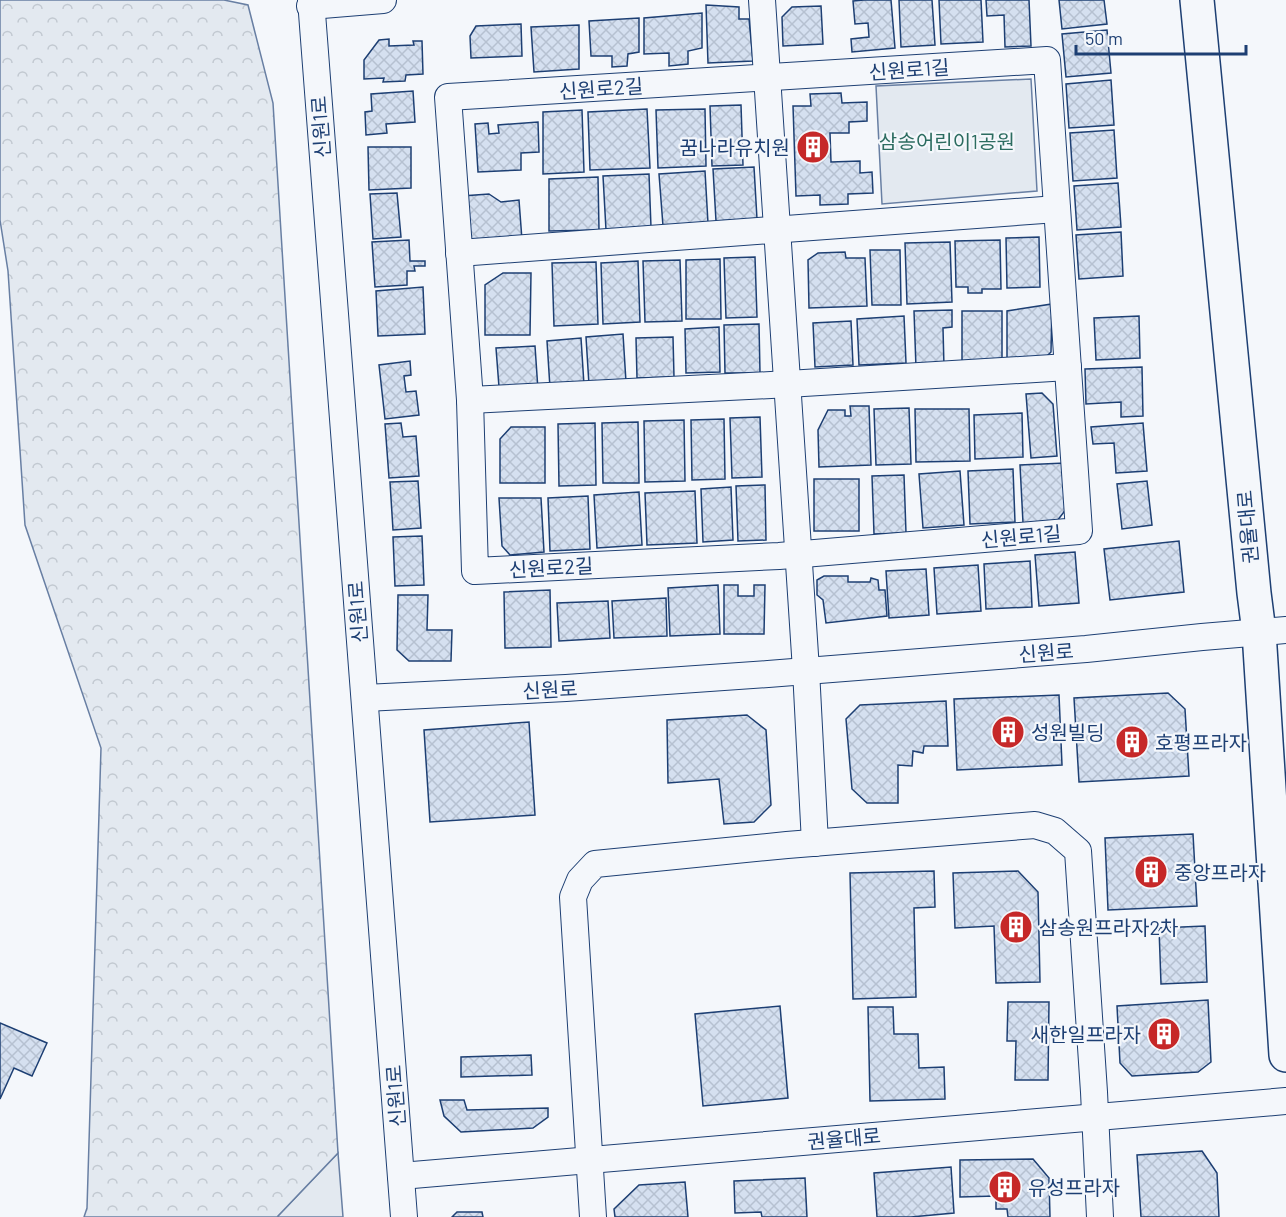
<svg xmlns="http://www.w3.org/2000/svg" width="1286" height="1217" viewBox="0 0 1286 1217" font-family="Barlow,'Noto Sans KR',sans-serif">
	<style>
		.green { fill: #e3e9f0; stroke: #687fa3; stroke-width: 1.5 }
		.forest { fill: url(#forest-crowns); stroke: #687fa3; stroke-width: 1.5 }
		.building { fill: url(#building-cross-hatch); stroke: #1d3f73; stroke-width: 1.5 }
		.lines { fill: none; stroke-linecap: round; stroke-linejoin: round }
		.minor-casing { stroke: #1d3f73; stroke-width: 28 }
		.major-casing { stroke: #1d3f73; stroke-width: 36 }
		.minor { stroke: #f4f7fb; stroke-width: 26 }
		.major { stroke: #f4f7fb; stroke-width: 33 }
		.labels { text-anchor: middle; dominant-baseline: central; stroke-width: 4.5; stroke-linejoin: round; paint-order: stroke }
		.street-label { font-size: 20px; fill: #1d3f73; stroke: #f4f7fb }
		.park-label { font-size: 20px; fill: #2c6c60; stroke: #f4f7fb }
		.poi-label { font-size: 20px; fill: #1d3f73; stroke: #f4f7fb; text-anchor: start }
	</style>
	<defs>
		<pattern id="forest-crowns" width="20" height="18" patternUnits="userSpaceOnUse" patternTransform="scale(1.5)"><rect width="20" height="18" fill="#e3e9f0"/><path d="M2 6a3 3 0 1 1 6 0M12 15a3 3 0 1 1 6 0" fill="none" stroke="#c2c9d1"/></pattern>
		<pattern id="building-cross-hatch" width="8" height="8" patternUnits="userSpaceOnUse" patternTransform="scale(1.5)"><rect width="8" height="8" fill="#d5e0f0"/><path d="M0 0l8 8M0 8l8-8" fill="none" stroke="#b6c1d1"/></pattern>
	</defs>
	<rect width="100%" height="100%" fill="#f4f7fb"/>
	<!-- green -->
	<g class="green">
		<polygon points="1031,79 1037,191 882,204 876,86"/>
		<polygon points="338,1153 343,1217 277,1217"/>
	</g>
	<!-- forest -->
	<polygon class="forest" points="0,0 224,0 248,5 273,103 338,1153 277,1217 84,1217 87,1208 101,748 25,525 8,271 0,220"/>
	<!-- building -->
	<g class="building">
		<polygon points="864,0 891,0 895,48 852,52 851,39 869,37 868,23 855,24 853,1"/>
		<polygon points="899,0 932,0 935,45 901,47"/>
		<polygon points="939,0 981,0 983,42 941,44"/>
		<polygon points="986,0 1029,0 1031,46 1005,47 1004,15 987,16"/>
		<polygon points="1059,0 1104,0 1107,24 1062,29"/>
		<polygon points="706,5 739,7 739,19 749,19 753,61 708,63"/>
		<polygon points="821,6 823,44 783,46 782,17 792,7"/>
		<polygon points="702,13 702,48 688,51 688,64 669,66 669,53 644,54 644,18"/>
		<polygon points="639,18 639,52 628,54 627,66 612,67 612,56 591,56 589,21"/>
		<polygon points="521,24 522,56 471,58 470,36 476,26"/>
		<polygon points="579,25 579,69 534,72 531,27"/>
		<polygon points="1107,30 1111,73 1066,77 1062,34"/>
		<polygon points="389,39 389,46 414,45 413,41 422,41 423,74 406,75 405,81 383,82 384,78 364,79 364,60 379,40"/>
		<polygon points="1111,80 1114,125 1069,128 1066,84"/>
		<polygon points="413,91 415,122 386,124 387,133 366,135 365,112 372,111 371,94"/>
		<polygon points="841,93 842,103 867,102 867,121 849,122 849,133 830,133 831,162 860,161 860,173 872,172 873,193 848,194 848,204 820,205 820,195 796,196 793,106 811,106 810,94"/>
		<polygon points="741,105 743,165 712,166 710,106"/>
		<polygon points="647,109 650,168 590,170 588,112"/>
		<polygon points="705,109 706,166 658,168 656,110"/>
		<polygon points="582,110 584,172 543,174 543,112"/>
		<polygon points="538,122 539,152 521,153 521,170 478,172 475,124 488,123 489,134 499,133 498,125"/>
		<polygon points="1114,130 1117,178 1073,181 1070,133"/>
		<polygon points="368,147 411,147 411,188 369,190"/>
		<polygon points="754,167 757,219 716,221 713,169"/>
		<polygon points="705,171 708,223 663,226 659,174"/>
		<polygon points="649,174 651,227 606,230 603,176"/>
		<polygon points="598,177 599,230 549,231 549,179"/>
		<polygon points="1118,183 1121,227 1077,230 1074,186"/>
		<polygon points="397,193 401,237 373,239 370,194"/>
		<polygon points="489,194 501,202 519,200 522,240 472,245 464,235 462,196"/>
		<polygon points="1121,232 1123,276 1079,279 1076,235"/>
		<polygon points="1039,237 1040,287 1007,288 1006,238"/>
		<polygon points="409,240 410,261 425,261 425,266 414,266 415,271 407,271 407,285 375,287 372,242"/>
		<polygon points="1000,240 1001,289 982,289 982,293 968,293 968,287 956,287 955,241"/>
		<polygon points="950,242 952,302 907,304 905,243"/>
		<polygon points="870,250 900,250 901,305 872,305"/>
		<polygon points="845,252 846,258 865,258 867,306 809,308 808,260 818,253"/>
		<polygon points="755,257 757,317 726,318 724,258"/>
		<polygon points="720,259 721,319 686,319 686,260"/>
		<polygon points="680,260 682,321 645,322 643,261"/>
		<polygon points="638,261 640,322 603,324 601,263"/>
		<polygon points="596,262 598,324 554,326 552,263"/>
		<polygon points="503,273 531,273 530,335 485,335 485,285"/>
		<polygon points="423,287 425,334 378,336 376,291"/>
		<polygon points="1052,304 1051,352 1044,359 1007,361 1007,311"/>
		<polygon points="952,310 952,327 943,328 944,367 916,368 914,311"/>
		<rect x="962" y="311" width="40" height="51"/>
		<polygon points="904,316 906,363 859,365 857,319"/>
		<polygon points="1139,316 1140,358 1096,360 1094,318"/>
		<polygon points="851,321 853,365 815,367 813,323"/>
		<polygon points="759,324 760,373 725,373 724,325"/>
		<polygon points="719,327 720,372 686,373 685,329"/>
		<polygon points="623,334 626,382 589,385 586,337"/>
		<polygon points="673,337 674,377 637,378 636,338"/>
		<polygon points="581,338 584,385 550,388 547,341"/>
		<polygon points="535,346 538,390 499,387 496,348"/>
		<polygon points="410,361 411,375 404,376 406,392 416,391 419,415 385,419 379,365"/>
		<polygon points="1142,367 1143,416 1121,417 1121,402 1086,404 1085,369"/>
		<polygon points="1042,393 1053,404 1057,456 1031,458 1026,394"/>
		<polygon points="850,406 869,406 871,465 819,467 818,430 828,410 845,410 845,416 851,416"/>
		<polygon points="909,408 911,464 876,465 874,409"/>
		<polygon points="915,409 969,409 970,461 916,462"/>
		<polygon points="1022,413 1023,457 975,459 974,415"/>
		<polygon points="760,417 762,477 732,478 730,418"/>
		<polygon points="724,419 725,479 692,480 691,420"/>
		<polygon points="684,420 685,481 645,482 644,421"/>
		<polygon points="638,422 639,483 603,483 602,423"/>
		<polygon points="401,423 403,437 416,436 419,476 389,478 385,424"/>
		<polygon points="595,423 596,485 559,486 558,424"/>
		<polygon points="1143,423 1147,471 1116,473 1114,443 1093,444 1091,427"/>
		<polygon points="511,427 545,427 545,483 500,483 500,439"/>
		<polygon points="1065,463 1067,508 1057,521 1023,523 1020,465"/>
		<polygon points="1013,469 1015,522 970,524 968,471"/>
		<polygon points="960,471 964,525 923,528 919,474"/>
		<polygon points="904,475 906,533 874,534 872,476"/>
		<rect x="814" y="479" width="45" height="52"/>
		<polygon points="418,481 421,528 393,530 390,482"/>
		<polygon points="1147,481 1152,525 1122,529 1117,484"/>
		<polygon points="765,485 766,540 738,541 736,486"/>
		<polygon points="731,487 733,540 703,542 701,489"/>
		<polygon points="695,491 697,543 647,545 645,493"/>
		<polygon points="639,492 642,545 597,548 594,495"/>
		<polygon points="588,496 590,549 550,551 548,498"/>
		<polygon points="499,498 541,498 544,552 510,555 502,546"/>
		<polygon points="422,536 424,585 395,586 393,537"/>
		<polygon points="1179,541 1184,592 1110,600 1104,549"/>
		<polygon points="1075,552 1079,603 1039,606 1035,555"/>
		<polygon points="1030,561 1032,607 986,609 984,564"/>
		<polygon points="978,565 981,611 937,614 934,568"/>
		<polygon points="926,569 929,615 889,618 886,571"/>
		<polygon points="824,576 848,576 848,582 870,582 871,578 878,580 879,590 885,590 887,616 826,623 823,600 817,595 817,580"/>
		<polygon points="718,585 720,634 670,636 668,588"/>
		<polygon points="724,585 738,585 738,596 754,596 754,585 765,585 764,634 724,634"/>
		<polygon points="550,590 551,647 505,648 504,592"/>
		<polygon points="398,595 428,595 427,630 452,630 451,661 409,661 397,650"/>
		<polygon points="666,598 667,636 614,638 612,601"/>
		<polygon points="608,601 610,638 559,641 557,603"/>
		<polygon points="1168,693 1185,709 1189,776 1079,782 1074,698"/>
		<polygon points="1059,695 1062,765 957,770 954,699"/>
		<polygon points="946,701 948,746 924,746 923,753 913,751 912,766 898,765 898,803 867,803 852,789 846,719 860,705"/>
		<polygon points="747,715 766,730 771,805 754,822 724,824 719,779 668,783 667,720"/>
		<polygon points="529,722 535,815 430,822 424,730"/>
		<polygon points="1193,834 1197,906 1108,910 1105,838"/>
		<polygon points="934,871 935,907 914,908 916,997 853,999 850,873"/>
		<polygon points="1018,871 1038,892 1040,982 996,983 994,926 955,928 953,873"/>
		<polygon points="1205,926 1207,982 1161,984 1159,928"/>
		<polygon points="1208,1000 1211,1062 1198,1072 1132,1076 1120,1063 1117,1006"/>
		<polygon points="1008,1002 1049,1002 1048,1080 1015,1080 1016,1041 1007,1041"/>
		<polygon points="780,1006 788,1098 703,1106 695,1014"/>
		<polygon points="868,1007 893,1007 894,1034 918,1034 919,1068 944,1067 945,1099 870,1101"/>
		<polygon points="0,1023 47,1043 32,1076 14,1068 0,1099"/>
		<polygon points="531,1055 532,1075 461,1077 461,1057"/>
		<polygon points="440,1100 464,1100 467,1110 548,1108 548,1117 533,1128 461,1132 444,1116"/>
		<polygon points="1202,1151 1217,1173 1219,1217 1141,1217 1137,1155"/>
		<polygon points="1033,1159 1049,1178 1050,1217 1008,1217 1007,1209 996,1209 996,1196 960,1197 960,1160"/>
		<polygon points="951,1167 954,1213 911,1217 877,1217 874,1173"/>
		<polygon points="805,1178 807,1217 762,1217 761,1212 735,1213 734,1181"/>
		<polygon points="685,1182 688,1217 615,1217 614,1209 639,1185"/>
		<polygon points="457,1212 482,1212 483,1217 452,1217"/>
	</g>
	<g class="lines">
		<!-- minor casing -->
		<g class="minor-casing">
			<g id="minor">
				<polyline points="311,0 404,1217"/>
				<polyline points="762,0 806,670 815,843"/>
				<polyline points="310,6 383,0"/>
				<polygon points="1047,60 1079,531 779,556 475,571 470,400 448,97"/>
				<polyline points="459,253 1057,209"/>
				<polyline points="470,400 771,385 1068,367"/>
				<polyline points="365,698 566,688 768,674 1086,649 1202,637 1286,630"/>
				<polyline points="401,1176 1286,1101"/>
				<polyline points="593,1217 573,897 580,880 595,864 787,845 1035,825 1055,831 1078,851 1094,1092 1100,1217"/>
			</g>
		</g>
		<!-- major casing -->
		<g class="major-casing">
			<polyline id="major" points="1197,0 1254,593 1259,632 1286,1055"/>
		</g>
		<!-- minor -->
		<use href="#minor" class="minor"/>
		<!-- major -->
		<use href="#major" class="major"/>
	</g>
	<!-- icons -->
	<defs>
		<g id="building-disc" transform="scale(1.725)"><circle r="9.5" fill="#c62828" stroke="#f4f7fb"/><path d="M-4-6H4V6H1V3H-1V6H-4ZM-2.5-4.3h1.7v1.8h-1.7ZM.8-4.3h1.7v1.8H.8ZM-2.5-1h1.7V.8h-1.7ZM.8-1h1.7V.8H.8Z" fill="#fff"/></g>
	</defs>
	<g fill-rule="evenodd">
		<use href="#building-disc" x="813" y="147"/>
		<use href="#building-disc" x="1008" y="732"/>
		<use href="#building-disc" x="1132" y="742"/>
		<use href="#building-disc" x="1151" y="872"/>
		<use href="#building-disc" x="1016" y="927"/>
		<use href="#building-disc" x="1164" y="1034"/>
		<use href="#building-disc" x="1005" y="1187"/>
	</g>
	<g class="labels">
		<!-- street labels -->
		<g class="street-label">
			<text transform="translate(909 69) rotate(-4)">신원로1길</text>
			<text transform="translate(601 88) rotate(-4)">신원로2길</text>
			<text transform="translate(320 127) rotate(-94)">신원1로</text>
			<text transform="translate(1247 527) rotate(-95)">권율대로</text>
			<text transform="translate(1021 536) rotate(-5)">신원로1길</text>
			<text transform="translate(551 567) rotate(-3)">신원로2길</text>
			<text transform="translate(357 612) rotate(-94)">신원1로</text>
			<text transform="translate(1046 652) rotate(-4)">신원로</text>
			<text transform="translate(550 689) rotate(-3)">신원로</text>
			<text transform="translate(395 1096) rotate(-94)">신원1로</text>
			<text transform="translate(844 1138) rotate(-5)">권율대로</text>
		</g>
		<!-- park labels -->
		<g class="park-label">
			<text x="947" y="141">삼송어린이1공원</text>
		</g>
		<!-- poi labels -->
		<g class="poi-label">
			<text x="790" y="147" text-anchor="end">꿈나라유치원</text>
			<text x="1031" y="732">성원빌딩</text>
			<text x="1155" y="742">호평프라자</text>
			<text x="1174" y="872">중앙프라자</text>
			<text x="1039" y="927">삼송원프라자2차</text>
			<text x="1141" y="1034" text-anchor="end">새한일프라자</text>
			<text x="1028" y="1187">유성프라자</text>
		</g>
	</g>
	<!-- scale -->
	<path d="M1076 45v9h170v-9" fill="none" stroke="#1d3f73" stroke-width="3"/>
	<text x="1085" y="45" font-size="18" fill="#1d3f73" stroke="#f4f7fb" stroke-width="4.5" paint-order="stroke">50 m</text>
</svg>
